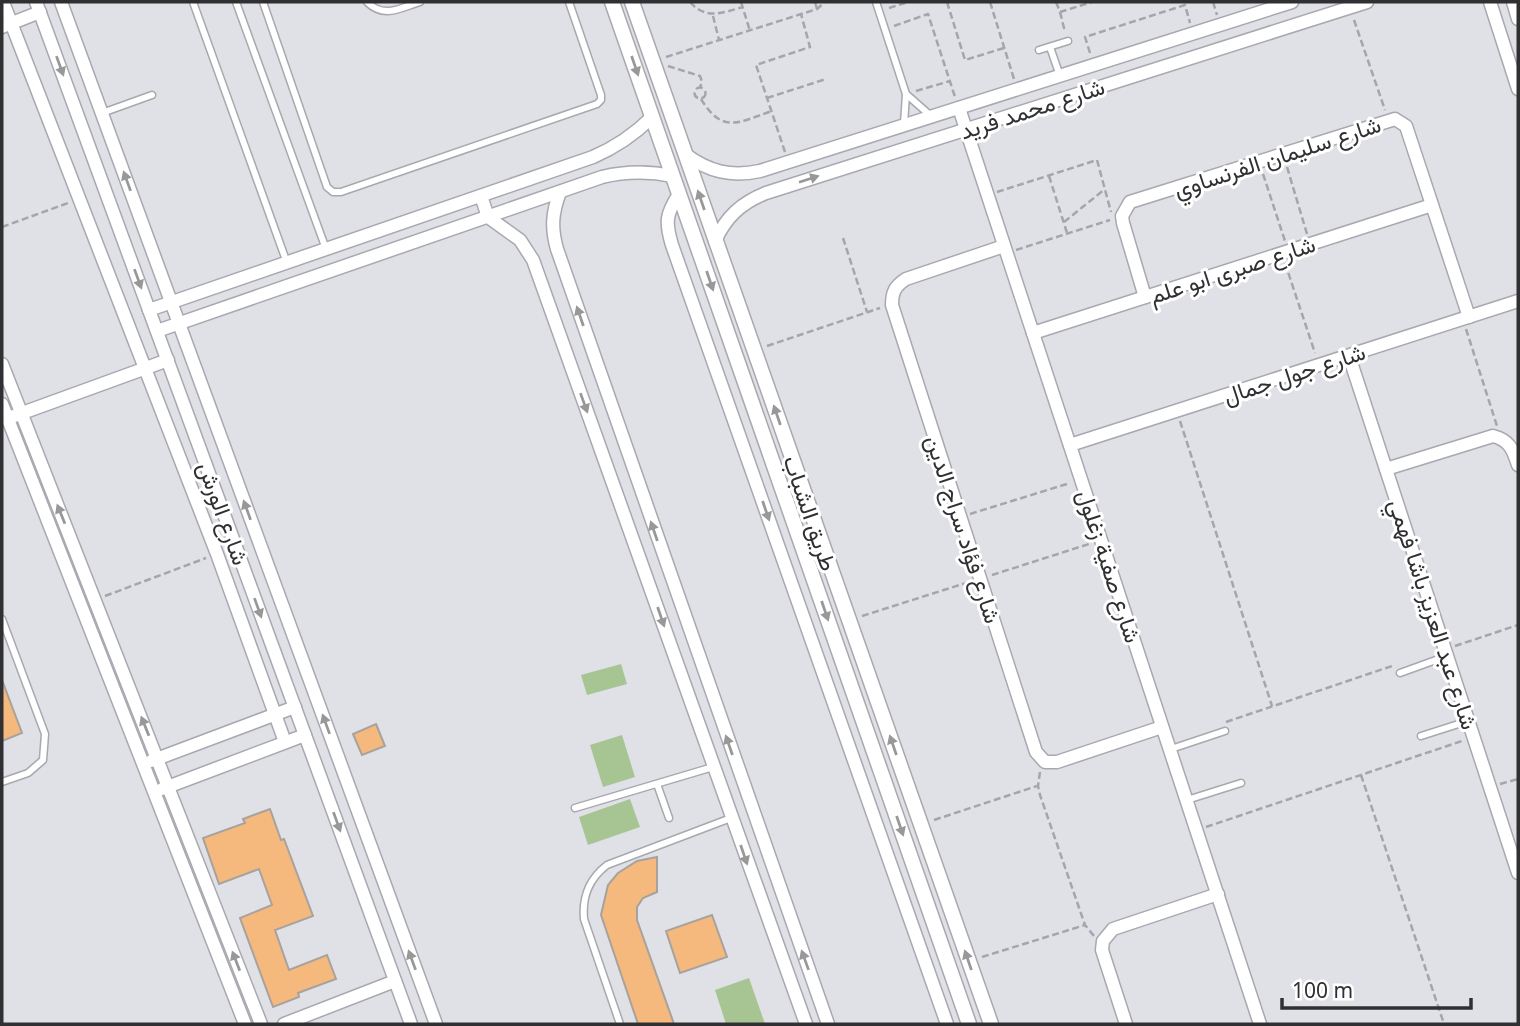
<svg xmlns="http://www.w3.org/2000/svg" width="1520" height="1026" viewBox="0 0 1520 1026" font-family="'Noto Sans',Vazirmatn,sans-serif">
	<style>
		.green { fill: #a7c592 }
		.building { fill: #f6b97d; stroke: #a8a29d; stroke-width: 2 }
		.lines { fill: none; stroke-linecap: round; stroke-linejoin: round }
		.service-casing { stroke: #a8a8af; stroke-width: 9 }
		.minor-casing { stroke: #a8a8af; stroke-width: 15 }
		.tertiary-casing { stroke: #a8a8af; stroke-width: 17 }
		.path { stroke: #a5a5ab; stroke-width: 2.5; stroke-dasharray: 7 3.5; stroke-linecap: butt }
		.service { stroke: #fff; stroke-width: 6 }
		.minor { stroke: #fff; stroke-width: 12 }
		.tertiary { stroke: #fff; stroke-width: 14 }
		.oneway { fill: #989899 }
		.labels { text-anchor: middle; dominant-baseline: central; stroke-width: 6; stroke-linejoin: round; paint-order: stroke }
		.street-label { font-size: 23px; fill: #303033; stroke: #fff }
	</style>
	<rect width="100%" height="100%" fill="#e0e0e7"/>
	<!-- green -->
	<g class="green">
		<polygon points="621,664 627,684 587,695 581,675"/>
		<polygon points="622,735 635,777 603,787 590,745"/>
		<polygon points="630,799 640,827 588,845 579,817"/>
		<polygon points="749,978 765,1024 726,1024 715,990"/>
	</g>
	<!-- building -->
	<g class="building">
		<polygon points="2,680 22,733 2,741"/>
		<polygon points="376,724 385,746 362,755 353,734"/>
		<polygon points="270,809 281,840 284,839 313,916 275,930 289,970 327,955 336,979 298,993 299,997 273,1007 240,918 272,905 259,869 219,884 203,838 245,823 243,819"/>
		<polygon points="657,857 657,892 643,898 637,907 637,920 674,1024 638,1024 601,915 608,885 618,873 637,861"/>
		<polygon points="712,915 727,957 680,973 666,931"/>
	</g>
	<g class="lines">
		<!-- service casing -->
		<g class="service-casing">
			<g id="service">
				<polyline points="193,2 287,263"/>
				<polyline points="236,2 326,249"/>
				<polyline points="263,2 327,187 333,192 341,192 597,104 601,100 601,95 569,2"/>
				<path d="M367,2C384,19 400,8 420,2"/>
				<polyline points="876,2 906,94 904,124"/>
				<polyline points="1050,47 1060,76"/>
				<polyline points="1039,50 1068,41"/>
				<polyline points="906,94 931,116"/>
				<polyline points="102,113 152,95"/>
				<polyline points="2,619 45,734 43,760 28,773 2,782"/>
				<polyline points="1400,673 1447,656"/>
				<polyline points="1421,736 1468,721"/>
				<polyline points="1171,749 1225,731"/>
				<polyline points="657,784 669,818"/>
				<polyline points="1187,800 1241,783"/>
				<polyline points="575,808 713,767"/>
				<path d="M620,1024L584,919C582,896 589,879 607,865L731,818"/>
			</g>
		</g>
		<!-- minor casing -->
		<g class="minor-casing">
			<g id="minor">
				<polyline points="3,2 217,554 285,742"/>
				<polyline points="36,2 411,1024"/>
				<polyline points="61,2 436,1024"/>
				<polyline points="1490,2 1518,89"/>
				<polyline points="1513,2 1518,19"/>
				<polyline points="2,27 40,12"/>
				<polyline points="959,108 1260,1024"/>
				<path d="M685,154C709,172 731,177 760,171L1292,2"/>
				<path d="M560,192C552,213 551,228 557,249L828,1024"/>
				<path d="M679,194C666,214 665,222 672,245L947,1024"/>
				<polyline points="481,196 488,217 520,240 533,260 806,1024"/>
				<path d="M715,241C726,217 741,203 766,193L1367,2"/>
				<path d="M1004,246L906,279C895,286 892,292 892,305L1036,752L1045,762H1057L1162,727"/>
				<polyline points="1145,297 1123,223 1122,216 1130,202 1395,119 1406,126 1469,317"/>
				<path d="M149,310L593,157C616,147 634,135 652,117"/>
				<path d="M157,331L602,177C627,171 648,171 673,176"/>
				<polyline points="1033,333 1432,205"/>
				<polyline points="1349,356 1518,873"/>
				<polyline points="2,364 261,1024"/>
				<polyline points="2,404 245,1024"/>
				<polyline points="14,416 168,360"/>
				<polyline points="1070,445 1518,301"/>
				<path d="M1386,469L1493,436C1509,440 1513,449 1518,465"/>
				<polyline points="151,761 295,707"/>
				<polyline points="162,789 305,735"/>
				<polyline points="284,1024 395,981"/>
				<polyline points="1126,1024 1102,950 1103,941 1113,929 1218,894"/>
			</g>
		</g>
		<!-- tertiary casing -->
		<g class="tertiary-casing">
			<g id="tertiary">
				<polyline points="612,2 969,1024"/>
				<polyline points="632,2 991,1024"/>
			</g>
		</g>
		<!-- path -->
		<g class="path">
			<path d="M690,2C706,20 722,13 743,7"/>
			<polyline points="741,2 750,31"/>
			<polyline points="815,2 817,9"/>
			<polyline points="947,2 965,60 1004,48"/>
			<polyline points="990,2 1014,79"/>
			<polyline points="1056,2 1060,12 1092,2"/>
			<polyline points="1213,2 1217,15"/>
			<polyline points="889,8 908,2"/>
			<polyline points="1060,12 1065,32"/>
			<polyline points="713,16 719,40"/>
			<polyline points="1354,20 1385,110"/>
			<polyline points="894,26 928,14 955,97"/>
			<polyline points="1090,53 1085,37 1185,5 1190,23"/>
			<polyline points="666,57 817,9 825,2"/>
			<polyline points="668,66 700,76 702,82 700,87"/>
			<circle cx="700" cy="93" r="5.5"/>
			<polyline points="916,91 950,81"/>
			<polyline points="767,98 826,79"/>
			<path d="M701,99C723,135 739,122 772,111"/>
			<polyline points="785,152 756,65 810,47 801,14"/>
			<polyline points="1287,167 1307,234"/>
			<polyline points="1263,174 1285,241"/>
			<polyline points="1049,176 1067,233"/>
			<polyline points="997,192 1097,160 1111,212"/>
			<polyline points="1064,222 1105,189"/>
			<polyline points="2,227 68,203"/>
			<polyline points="843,238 867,312"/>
			<polyline points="1016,250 1110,220"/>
			<polyline points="1285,263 1315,353"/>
			<polyline points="1466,329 1497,426"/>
			<polyline points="767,346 880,308"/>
			<polyline points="1180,421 1272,706"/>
			<polyline points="970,514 1070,483"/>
			<polyline points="992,575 1089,544"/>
			<polyline points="105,596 206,558"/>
			<polyline points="862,616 969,582"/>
			<polyline points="1455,646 1518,625"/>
			<polyline points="1226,722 1395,665"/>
			<polyline points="1040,772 1038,786 1040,795 1085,925 1094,936"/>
			<polyline points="1361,775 1444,1024"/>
			<polyline points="1500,784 1518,779"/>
			<polyline points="934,820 1037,786"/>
			<polyline points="1206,827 1462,741"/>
			<polyline points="982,957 1085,925"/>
		</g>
		<!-- service -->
		<use href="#service" class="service"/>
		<!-- minor -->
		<use href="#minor" class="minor"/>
		<!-- tertiary -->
		<use href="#tertiary" class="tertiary"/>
	</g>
	<!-- one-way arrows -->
	<defs><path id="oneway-solid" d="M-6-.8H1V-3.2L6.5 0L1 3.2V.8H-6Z" transform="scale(1.75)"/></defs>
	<g class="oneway">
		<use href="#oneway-solid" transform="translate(60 66) rotate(70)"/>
		<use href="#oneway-solid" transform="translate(635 66) rotate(71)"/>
		<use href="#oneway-solid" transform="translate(809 179) rotate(-18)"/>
		<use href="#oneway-solid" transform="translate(127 181) rotate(-110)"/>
		<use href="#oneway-solid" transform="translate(701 200) rotate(-109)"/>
		<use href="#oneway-solid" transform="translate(138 279) rotate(70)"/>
		<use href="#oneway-solid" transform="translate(710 281) rotate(71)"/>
		<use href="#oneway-solid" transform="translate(580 316) rotate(-109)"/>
		<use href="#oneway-solid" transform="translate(584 403) rotate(70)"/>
		<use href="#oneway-solid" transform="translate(777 415) rotate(-109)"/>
		<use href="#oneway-solid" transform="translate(247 510) rotate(-110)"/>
		<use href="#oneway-solid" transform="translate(766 511) rotate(71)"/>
		<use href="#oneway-solid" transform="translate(61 514) rotate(-112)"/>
		<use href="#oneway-solid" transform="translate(654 531) rotate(-109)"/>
		<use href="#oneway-solid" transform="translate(258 608) rotate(70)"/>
		<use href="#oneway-solid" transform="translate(825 611) rotate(71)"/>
		<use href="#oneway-solid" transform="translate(661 617) rotate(71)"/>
		<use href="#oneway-solid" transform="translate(326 724) rotate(-110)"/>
		<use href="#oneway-solid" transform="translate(145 726) rotate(-112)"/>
		<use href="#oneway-solid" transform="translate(729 745) rotate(-109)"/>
		<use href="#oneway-solid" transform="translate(893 745) rotate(-109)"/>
		<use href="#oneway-solid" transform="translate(337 822) rotate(70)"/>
		<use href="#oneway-solid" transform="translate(900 826) rotate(71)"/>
		<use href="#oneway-solid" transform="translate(744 855) rotate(71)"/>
		<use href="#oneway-solid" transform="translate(412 960) rotate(-110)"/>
		<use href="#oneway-solid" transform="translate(805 960) rotate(-110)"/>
		<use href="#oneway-solid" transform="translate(968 960) rotate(-109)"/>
		<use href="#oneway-solid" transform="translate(236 961) rotate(-111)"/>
	</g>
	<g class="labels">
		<!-- street labels -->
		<g class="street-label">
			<text transform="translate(1032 108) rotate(-18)">شارع محمد فريد</text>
			<text transform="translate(1277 156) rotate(-18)">شارع سليمان الفرنساوي</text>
			<text transform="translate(1232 269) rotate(-18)">شارع صبرى ابو علم</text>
			<text transform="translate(1294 373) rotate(-18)">شارع جول جمال</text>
			<text transform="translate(224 513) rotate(70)">شارع الورش</text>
			<text transform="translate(811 513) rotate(71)">طريق الشباب</text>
			<text transform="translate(964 529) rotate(72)">شارع فؤاد سراج الدين</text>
			<text transform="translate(1110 566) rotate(72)">شارع صفية زغلول</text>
			<text transform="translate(1434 614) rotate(72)">شارع عبد العزيز باشا فهمي</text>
		</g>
	</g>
	<!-- border -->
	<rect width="1520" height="1026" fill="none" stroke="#303033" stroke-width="7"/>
	<!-- scale -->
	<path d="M1282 998v10h189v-10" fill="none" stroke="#303033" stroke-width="3.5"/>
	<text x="1292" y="998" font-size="21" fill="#303033" stroke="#ffffff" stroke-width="5" paint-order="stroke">100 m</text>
</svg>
